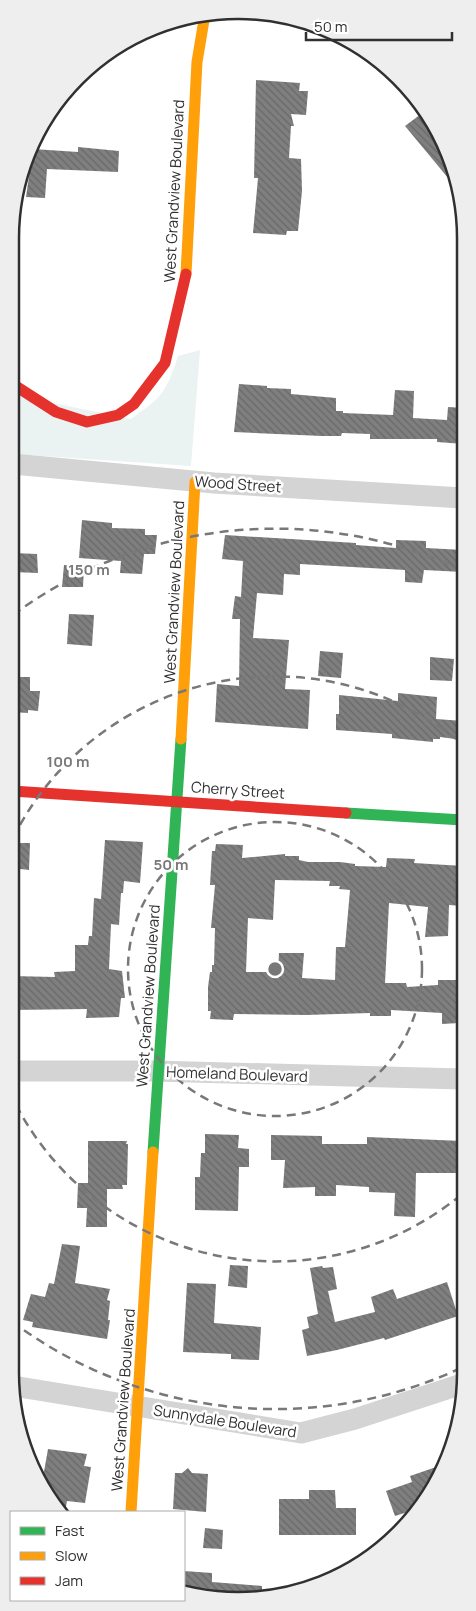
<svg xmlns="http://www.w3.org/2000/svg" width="476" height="1611" viewBox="0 0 476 1611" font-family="Manrope,sans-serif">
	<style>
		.green { fill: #ebf3f2 }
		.building { fill: url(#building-back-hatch); fill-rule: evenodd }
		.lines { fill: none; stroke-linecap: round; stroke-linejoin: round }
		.street { stroke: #d4d4d4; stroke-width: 21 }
		.fast { stroke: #30b455; stroke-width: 11 }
		.slow { stroke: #ff9f0a; stroke-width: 11 }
		.jam { stroke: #e5322d; stroke-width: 11 }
		.ring { fill: none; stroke: #787878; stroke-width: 2.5; stroke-dasharray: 9 6 }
		.labels { text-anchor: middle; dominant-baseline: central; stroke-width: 5; stroke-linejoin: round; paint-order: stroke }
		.street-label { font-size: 15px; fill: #303030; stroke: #fff }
		.rim { fill: none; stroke: #303030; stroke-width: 2.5 }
		.centre { fill: #787878; stroke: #fff; stroke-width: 2.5 }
		.ring-label { font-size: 15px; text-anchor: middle; font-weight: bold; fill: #787878; stroke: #fff; stroke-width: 5; stroke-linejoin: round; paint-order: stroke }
	</style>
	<defs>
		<pattern id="building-back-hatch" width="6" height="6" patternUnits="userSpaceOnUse" patternTransform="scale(1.25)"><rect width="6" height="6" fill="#7f7f7f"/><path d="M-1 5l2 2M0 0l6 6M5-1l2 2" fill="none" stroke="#686868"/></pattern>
	</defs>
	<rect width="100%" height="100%" fill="#fff"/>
	<!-- green -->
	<path class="green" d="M200,350L191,466L13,454L14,395L131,419C162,397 166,393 178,356Z"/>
	<!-- building -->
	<g class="building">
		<polygon points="256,80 300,83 299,91 308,91 306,115 291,114 294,126 291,126 289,158 301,159 302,191 298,231 287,231 286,235 253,233 258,178 254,178"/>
		<polygon points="425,111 443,137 458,190 405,126"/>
		<polygon points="78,147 119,151 118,172 47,169 45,198 26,197 33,149 78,152"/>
		<polygon points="239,384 267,386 267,388 291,389 291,394 336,398 336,411 343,411 343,413 393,415 395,390 414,391 413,418 447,420 448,407 464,408 464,444 437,442 437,439 370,439 370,434 342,433 341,436 322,436 234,432"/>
		<polygon points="82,520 112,523 112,528 145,529 145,535 157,535 155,554 144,554 142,574 120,573 121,561 79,558"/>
		<polygon points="225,535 356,543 356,545 396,548 396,540 426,541 426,548 463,550 463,572 424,570 422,583 405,582 405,570 300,564 300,575 284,574 283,595 257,593 253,638 289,640 285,689 310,690 308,729 215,722 217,684 239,686 240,619 232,619 235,596 241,597 243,561 222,559"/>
		<polygon points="13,553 37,554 38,573 13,572"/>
		<polygon points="64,565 84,566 83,587 62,587"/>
		<polygon points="69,614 94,615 92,646 67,644"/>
		<polygon points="320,651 343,653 341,678 318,676"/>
		<polygon points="430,657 454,659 452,681 430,680"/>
		<polygon points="13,677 30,677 30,691 40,691 38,711 28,710 28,713 12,712"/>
		<polygon points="398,693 437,697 436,719 463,721 463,740 440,737 440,739 433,739 433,742 392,738 392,734 336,730 336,714 339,714 339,695 398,701"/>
		<polygon points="105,840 143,842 140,883 124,881 123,893 121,893 119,925 111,924 109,969 122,971 125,998 121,998 119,1017 86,1018 87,1009 11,1010 11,976 55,977 54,972 75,971 75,945 88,945 89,936 92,936 94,898 101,899"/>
		<polygon points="12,843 30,843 29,870 12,868"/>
		<path d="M216,844L243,845L242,858L285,854V856H299V860L308,862H340L355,864V866L386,867L387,858L415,859L414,863L463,866V906L449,905L448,936L425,937L428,907L389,903L385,983H406L407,987L438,985V980H462V1011H459V1023L442,1024V1013L391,1010V1016H370V1013L306,1015L234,1014L233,1020L210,1019L211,1011H208V987L210,972H212V965H214L215,928H211L215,885H210L212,851H215ZM275,880L330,881L329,886H340L339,889L350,890L345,947H336L335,980L302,978L304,953H279L278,972H246L248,918L273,920Z"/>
		<polygon points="205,1134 239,1135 238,1148 249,1149 249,1167 239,1167 238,1211 195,1210 195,1177 200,1177 201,1153 205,1153"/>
		<polygon points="271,1135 322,1136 322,1144 367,1144 367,1137 462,1141 462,1173 416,1173 415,1217 394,1216 395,1193 369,1192 369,1187 336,1185 336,1196 315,1196 315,1187 283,1188 285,1160 271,1160"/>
		<polygon points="88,1141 127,1141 126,1144 128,1144 127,1185 122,1185 123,1189 107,1189 107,1227 86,1227 87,1208 77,1208 78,1183 88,1183"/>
		<polygon points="62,1244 80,1246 75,1283 110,1289 107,1300 110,1301 108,1320 110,1320 107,1339 32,1327 33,1322 23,1320 31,1294 45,1297 49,1283 54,1284"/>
		<polygon points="230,1265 248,1266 247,1288 228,1286"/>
		<polygon points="322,1266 323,1268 333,1267 337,1289 328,1291 335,1322 375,1312 371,1297 393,1289 397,1299 447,1282 458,1316 385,1340 384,1338 337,1350 307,1356 302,1330 309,1328 307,1317 318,1314 310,1268"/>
		<polygon points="187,1283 216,1284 214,1323 261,1327 259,1360 231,1359 231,1354 183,1352"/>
		<polygon points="48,1449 87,1454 84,1466 91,1467 85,1503 67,1501 65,1512 60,1512 42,1483"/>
		<polygon points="442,1465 428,1499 420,1508 395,1516 386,1491 412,1482 410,1476"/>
		<polygon points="188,1468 192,1473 208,1474 206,1512 173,1509 175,1473 182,1473"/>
		<polygon points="309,1490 335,1490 336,1508 356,1508 356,1535 279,1535 279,1499 309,1499"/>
		<polygon points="205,1528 223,1530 222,1549 203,1548"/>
		<polygon points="184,1571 212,1573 212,1582 262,1586 262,1596 209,1599 184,1592"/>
	</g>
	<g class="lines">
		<!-- street -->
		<g class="street">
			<polyline points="13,464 214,483 463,498"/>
			<polyline points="11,1071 154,1071 462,1079"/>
			<polyline points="13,1386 301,1433 355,1419 462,1384"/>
		</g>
		<!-- fast -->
		<g class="fast">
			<polyline points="346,813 463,820"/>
			<polyline points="153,1152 181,739"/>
		</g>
		<!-- slow -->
		<g class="slow">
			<polyline points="186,274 197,62 205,14"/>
			<polyline points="181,739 195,482"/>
			<polyline points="131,1512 153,1152"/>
		</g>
		<!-- jam -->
		<g class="jam">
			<polyline points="14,385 56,412 87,422 118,415 134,404 165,363 186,274"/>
			<polyline points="12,791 346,813"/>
		</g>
	</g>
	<!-- distance rings -->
	<g class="ring">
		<circle cx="275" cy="969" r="147"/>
		<path d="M461 1195A293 293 0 0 1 12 1097M13 838A293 293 0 0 1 461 743"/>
		<path d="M461 1368A440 440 0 0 1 10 1320M13 615A440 440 0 0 1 461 570"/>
	</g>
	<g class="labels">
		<!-- street labels -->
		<g class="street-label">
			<text transform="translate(174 191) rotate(-87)">West Grandview Boulevard</text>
			<text transform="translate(238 484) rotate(4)">Wood Street</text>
			<text transform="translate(174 592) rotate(-87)">West Grandview Boulevard</text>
			<text transform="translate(238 790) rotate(4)">Cherry Street</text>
			<text transform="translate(148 996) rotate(-86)">West Grandview Boulevard</text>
			<text transform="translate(237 1074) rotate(2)">Homeland Boulevard</text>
			<text transform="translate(123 1400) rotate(-86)">West Grandview Boulevard</text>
			<text transform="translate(225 1421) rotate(9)">Sunnydale Boulevard</text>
		</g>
	</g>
	<!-- crop -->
	<path d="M0 0H476V1611H0ZM238 19H238A219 219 0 0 1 457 238V1373A219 219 0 0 1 238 1592H238A219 219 0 0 1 19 1373V238A219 219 0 0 1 238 19Z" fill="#eee" fill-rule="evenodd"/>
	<path class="rim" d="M238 19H238A219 219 0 0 1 457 238V1373A219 219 0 0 1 238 1592H238A219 219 0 0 1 19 1373V238A219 219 0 0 1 238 19Z"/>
	<circle cx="275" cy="969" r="8" class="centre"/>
	<g class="ring-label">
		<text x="89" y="575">150 m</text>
		<text x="68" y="767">100 m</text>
		<text x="171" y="870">50 m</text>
	</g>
	<!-- legend -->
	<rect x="10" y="1511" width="175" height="90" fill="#ffffff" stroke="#acacac"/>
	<rect x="20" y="1527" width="25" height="8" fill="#30b455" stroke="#acacac"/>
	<text x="55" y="1536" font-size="15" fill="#303030">Fast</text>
	<rect x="20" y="1552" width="25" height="8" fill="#ff9f0a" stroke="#acacac"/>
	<text x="55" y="1561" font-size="15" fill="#303030">Slow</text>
	<rect x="20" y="1577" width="25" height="8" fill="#e5322d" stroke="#acacac"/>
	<text x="55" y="1586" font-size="15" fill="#303030">Jam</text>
	<!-- scale -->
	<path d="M306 32v8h146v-8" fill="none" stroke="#303030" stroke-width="2.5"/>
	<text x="314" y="32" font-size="15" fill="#303030" stroke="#ffffff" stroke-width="4" paint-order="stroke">50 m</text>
</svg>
